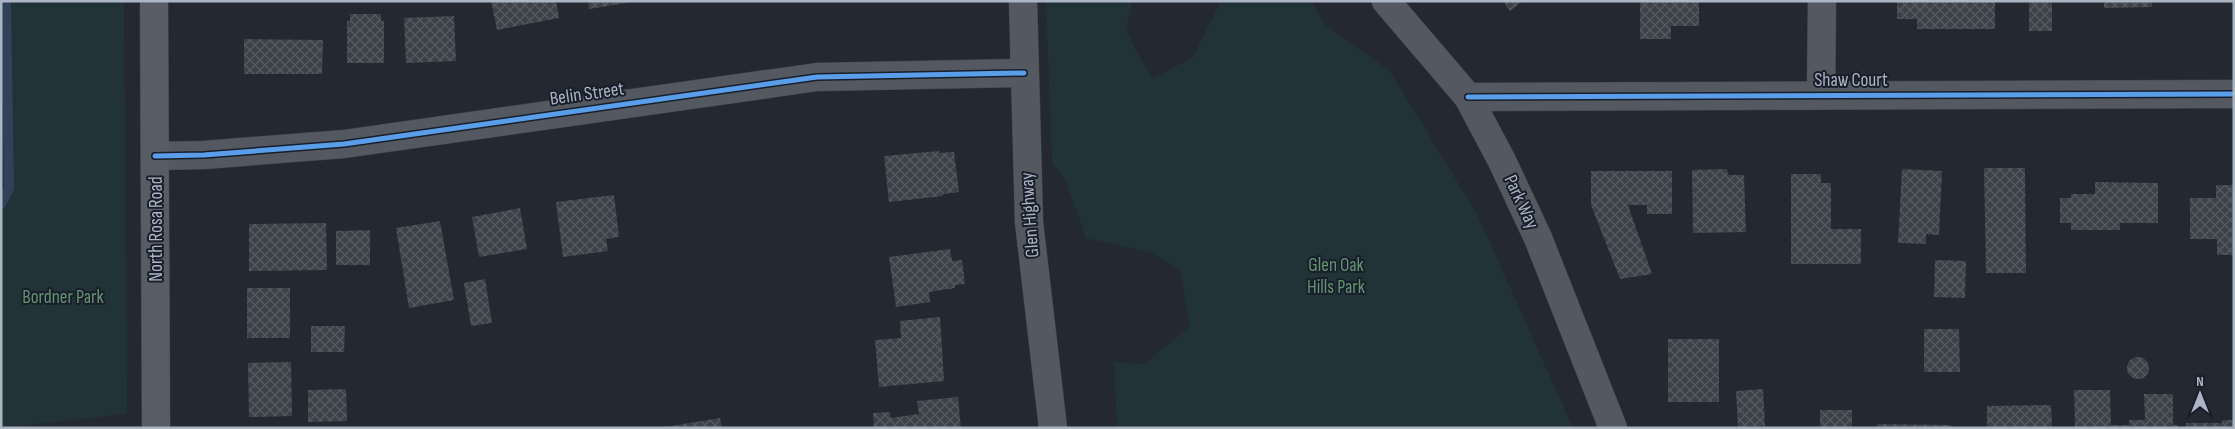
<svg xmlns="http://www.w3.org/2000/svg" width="2235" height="429" viewBox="0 0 2235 429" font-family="'Sofia Sans Condensed',sans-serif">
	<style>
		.park { fill: #213336 }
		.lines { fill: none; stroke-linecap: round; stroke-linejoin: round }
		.stream { stroke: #31415a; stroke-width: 10 }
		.building { fill: url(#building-cross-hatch) }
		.street-casing { stroke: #40444a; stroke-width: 29 }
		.secondary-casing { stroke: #40444a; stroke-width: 29 }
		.street { stroke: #545860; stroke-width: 28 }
		.secondary { stroke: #575c65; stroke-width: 28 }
		.cycleway-casing { stroke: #181f2b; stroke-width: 8 }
		.cycleway { stroke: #5a9eea; stroke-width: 5 }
		.labels { text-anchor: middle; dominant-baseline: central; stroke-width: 4; stroke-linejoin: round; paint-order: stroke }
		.street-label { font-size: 19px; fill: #acb5c4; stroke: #181f2b }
		.park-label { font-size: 19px; fill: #649470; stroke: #181f2b }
	</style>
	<defs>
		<pattern id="building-cross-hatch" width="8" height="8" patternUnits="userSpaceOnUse" patternTransform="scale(1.25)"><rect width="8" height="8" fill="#3d4148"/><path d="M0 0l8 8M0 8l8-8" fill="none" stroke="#565a61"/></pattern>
	</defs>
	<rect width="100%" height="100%" fill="#242931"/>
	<!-- park -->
	<g class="park">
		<polygon points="1,1 124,1 127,414 1,428"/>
		<polygon points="1046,1 1132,1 1126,31 1152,79 1193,57 1221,1 1311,1 1325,25 1390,71 1478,216 1573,428 1117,428 1114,362 1145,364 1189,327 1181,271 1154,253 1086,238 1066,182 1052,162"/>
	</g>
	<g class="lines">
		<!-- stream -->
		<polyline class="stream" points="1,204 9,188 6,1"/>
	</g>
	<!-- building -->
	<g class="building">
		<polygon points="491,1 556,1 559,18 497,30"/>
		<polygon points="588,1 632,1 632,2 589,9"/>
		<polygon points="1503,1 1523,1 1510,11"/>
		<polygon points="1640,1 1699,1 1699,26 1671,26 1671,39 1640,39"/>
		<polygon points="1897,1 1995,1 1995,29 1917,29 1917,19 1897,19"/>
		<rect x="2029" y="1" width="23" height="30"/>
		<polygon points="2104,1 2152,1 2152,7 2104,8"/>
		<polygon points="350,14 381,14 381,21 384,21 384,63 347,63 347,21 350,21"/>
		<polygon points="454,16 456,61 406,63 404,18"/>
		<polygon points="244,39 323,40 322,74 244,74"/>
		<polygon points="939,151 939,153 954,152 959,192 943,194 943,196 889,202 884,156"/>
		<polygon points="1984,168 2025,168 2026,273 1986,273"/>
		<polygon points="1727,169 1728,175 1744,175 1746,232 1693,233 1692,170"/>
		<polygon points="1902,169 1942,171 1939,235 1926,234 1926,244 1898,243"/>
		<polygon points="1591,171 1672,171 1672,214 1647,214 1647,205 1628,205 1652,274 1620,279 1591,205"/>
		<polygon points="1791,174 1821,174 1821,183 1831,183 1831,229 1861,229 1861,264 1791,264"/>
		<polygon points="2095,182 2158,183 2158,223 2120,223 2120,230 2071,230 2071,223 2060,223 2060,198 2071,198 2071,194 2095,194"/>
		<polygon points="2216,185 2234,185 2234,255 2217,255 2217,239 2190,239 2190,198 2216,198"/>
		<polygon points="614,195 619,237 606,239 608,251 563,257 556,202"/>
		<polygon points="520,208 527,249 479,257 472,217"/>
		<polygon points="440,221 454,300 409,308 396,228"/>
		<polygon points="326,223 327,270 249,271 249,224"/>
		<polygon points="370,230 370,265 336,265 336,231"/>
		<polygon points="950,249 952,261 962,260 965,284 955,285 955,288 929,292 930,302 896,307 889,257"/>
		<polygon points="1935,260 1966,261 1965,298 1934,297"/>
		<polygon points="485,279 492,323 471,326 464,283"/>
		<rect x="247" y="288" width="43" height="50"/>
		<polygon points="940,317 944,381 879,387 875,340 901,338 900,321"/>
		<polygon points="311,326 345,326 344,352 311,352"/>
		<polygon points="1924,329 1959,329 1960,372 1924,372"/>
		<rect x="1668" y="339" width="51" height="63"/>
		<circle cx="2138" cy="368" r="11"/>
		<polygon points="291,362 292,416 249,417 248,363"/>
		<polygon points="346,389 347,421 308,422 308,390"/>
		<polygon points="1763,389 1765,426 1738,427 1736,391"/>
		<polygon points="2074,390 2110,390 2111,425 2129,425 2129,420 2145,420 2144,394 2173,394 2173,425 2178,425 2178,428 2075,428"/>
		<polygon points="958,397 961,428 874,428 873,413 890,412 891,418 919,414 917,401"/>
		<polygon points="2051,405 2052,428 1987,428 1987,406"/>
		<rect x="1820" y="410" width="32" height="18"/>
		<polygon points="720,418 722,428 665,428 665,427"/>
		<polygon points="2222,420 2234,420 2234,428 2186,428 2186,423 2222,423"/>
		<polygon points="1877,424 1951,425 1951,428 1877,428"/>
	</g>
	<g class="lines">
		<!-- street casing -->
		<g class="street-casing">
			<g id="street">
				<polyline points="1023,1 1029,222 1053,428"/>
				<polyline points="1386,1 1468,97 1502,161 1538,238 1613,428"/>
				<polyline points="1821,95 1822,1"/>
				<polyline points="1468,97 2234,94"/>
				<polyline points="155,156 204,155 344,144 817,77 1024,73"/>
			</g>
		</g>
		<!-- secondary casing -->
		<g class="secondary-casing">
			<polyline id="secondary" points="154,1 156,428"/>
		</g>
		<!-- street -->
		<use href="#street" class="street"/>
		<!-- secondary -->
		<use href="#secondary" class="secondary"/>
		<!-- cycleway casing -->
		<g class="cycleway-casing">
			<g id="cycleway">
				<polyline points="1468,97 2234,94"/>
				<polyline points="155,156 204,155 344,144 817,77 1024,73"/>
			</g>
		</g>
		<!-- cycleway -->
		<use href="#cycleway" class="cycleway"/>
	</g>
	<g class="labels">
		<!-- street labels -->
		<g class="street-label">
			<text x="1851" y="80">Shaw Court</text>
			<text transform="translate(587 94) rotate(-8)">Belin Street</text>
			<text transform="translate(1521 202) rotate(65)">Park Way</text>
			<text transform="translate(1030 215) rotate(-94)">Glen Highway</text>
			<text transform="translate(156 229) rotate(-90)">North Rosa Road</text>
		</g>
		<!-- park labels -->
		<g class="park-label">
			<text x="1336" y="265">Glen Oak<tspan x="1336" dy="22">Hills Park</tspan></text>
			<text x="63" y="297">Bordner Park</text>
		</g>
	</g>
	<!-- border -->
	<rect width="2235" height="429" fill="none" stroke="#acb5c4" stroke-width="5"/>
	<!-- north arrow -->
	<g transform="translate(2200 394)" stroke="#181f2b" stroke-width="4" paint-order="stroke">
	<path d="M0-4L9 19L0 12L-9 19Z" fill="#acb5c4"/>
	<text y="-8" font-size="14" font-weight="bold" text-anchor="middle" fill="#acb5c4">N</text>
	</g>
</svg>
